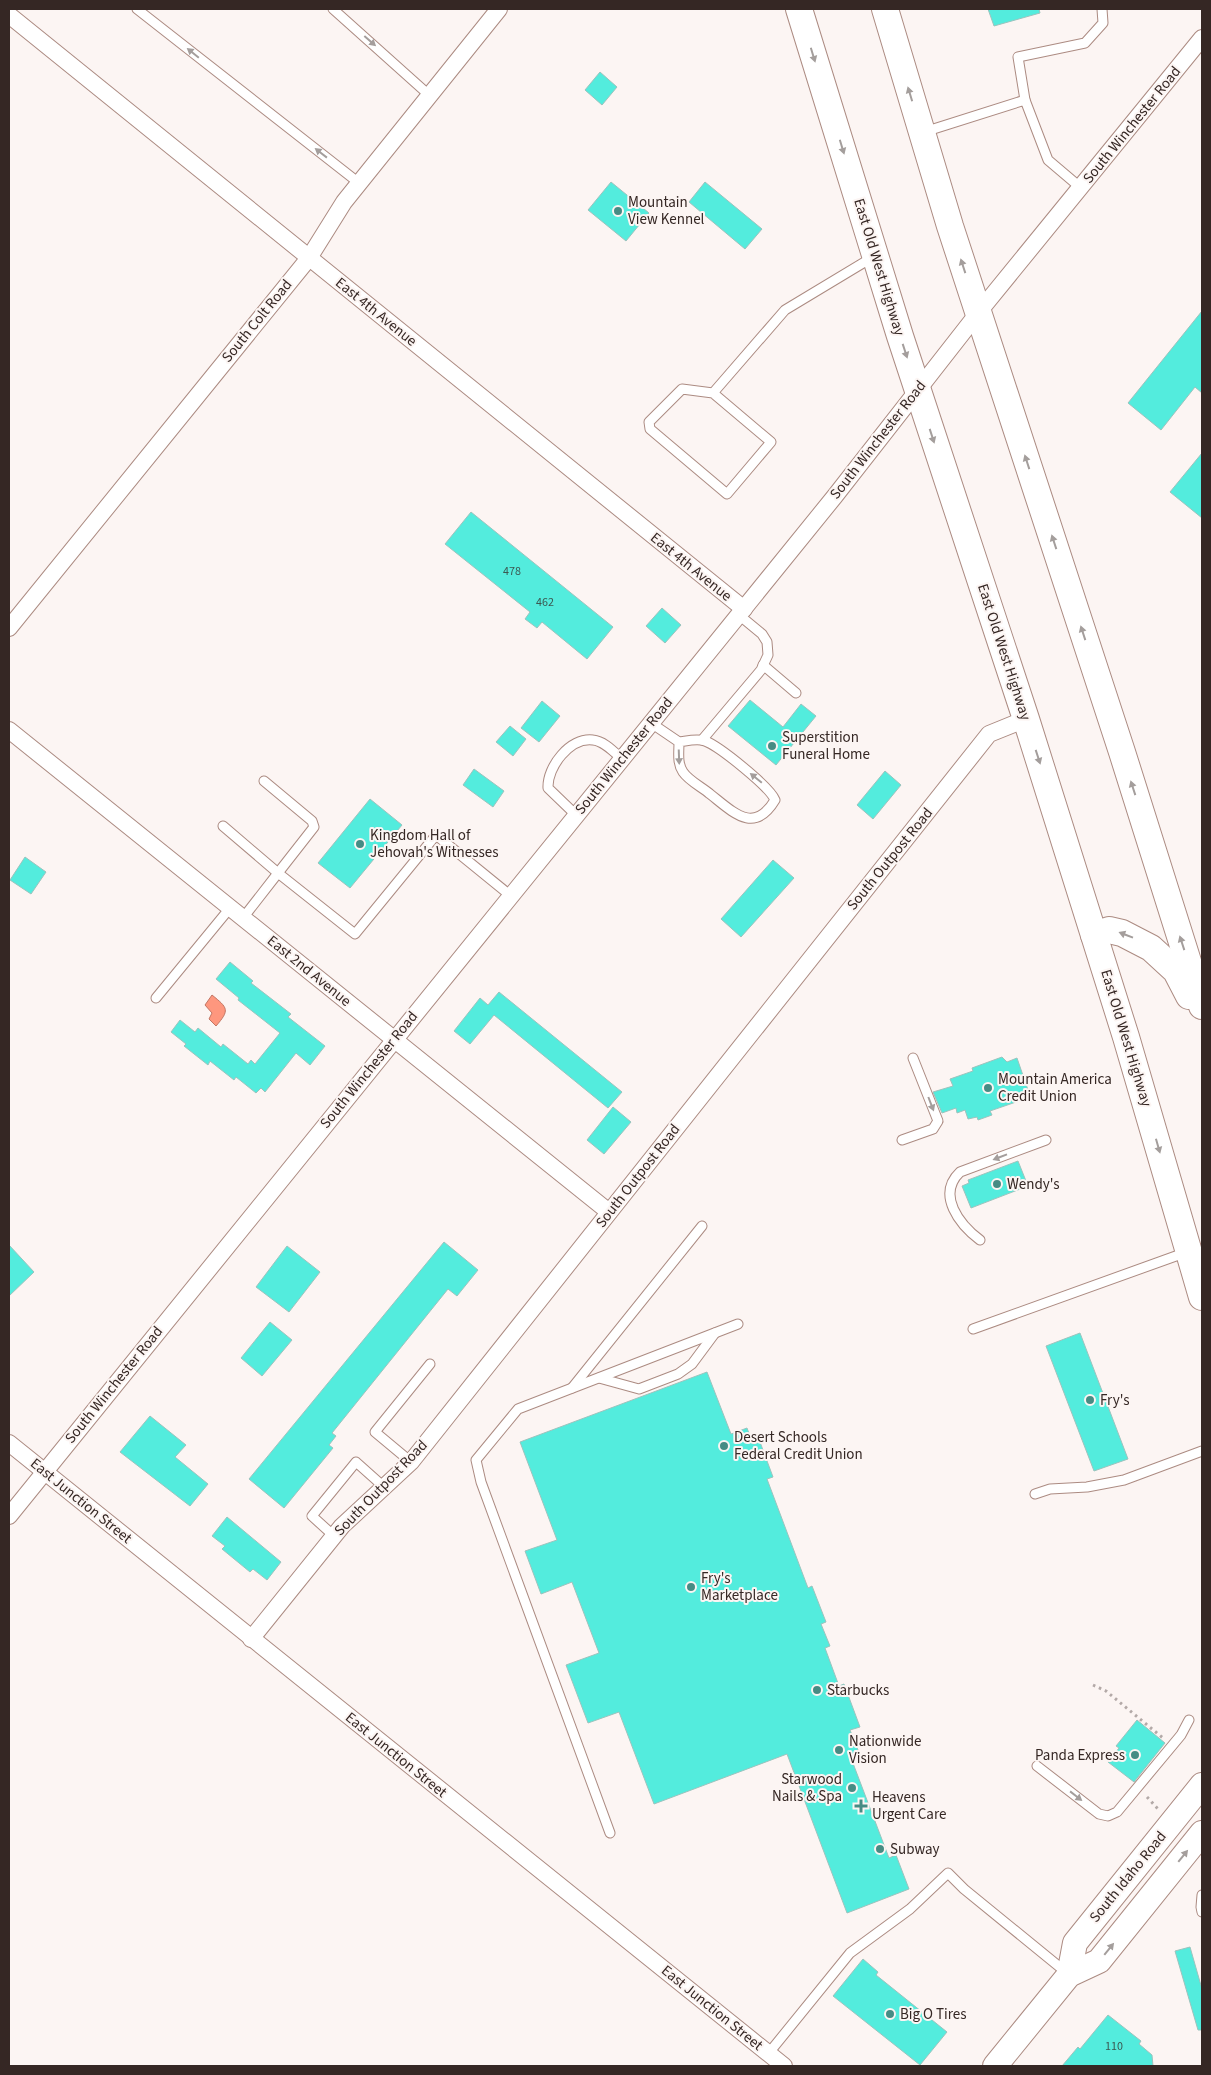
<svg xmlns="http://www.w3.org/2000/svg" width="1211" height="2075" viewBox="0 0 1211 2075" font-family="'Source Sans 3',sans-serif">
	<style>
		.water { fill: #fe977e; stroke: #c27563 }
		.building { fill: #53ecdd; stroke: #9cc3bd }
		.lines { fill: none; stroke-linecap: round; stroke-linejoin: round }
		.service-casing { stroke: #ac8b82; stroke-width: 11 }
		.minor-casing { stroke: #ac8b82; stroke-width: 18 }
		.secondary-casing { stroke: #ac8b82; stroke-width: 26 }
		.primary-casing { stroke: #ac8b82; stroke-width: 28 }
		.path { stroke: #b3a9a7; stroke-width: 3; stroke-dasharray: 2.5 4; stroke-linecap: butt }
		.service { stroke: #fff; stroke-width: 9 }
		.minor { stroke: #fff; stroke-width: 16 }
		.secondary { stroke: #fff; stroke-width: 24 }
		.primary { stroke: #fff; stroke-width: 26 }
		.oneway { fill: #a49e9c }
		.poi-dot { fill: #468c84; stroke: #fcf5f3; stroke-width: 2 }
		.labels { text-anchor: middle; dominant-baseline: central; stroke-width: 4; stroke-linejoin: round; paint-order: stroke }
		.number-label { font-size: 12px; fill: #3c5852 }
		.street-label { font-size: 15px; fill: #352724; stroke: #fcf5f3 }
		.poi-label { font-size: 15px; fill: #352724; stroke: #fcf5f3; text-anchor: start }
	</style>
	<rect width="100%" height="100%" fill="#fcf5f3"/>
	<!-- water -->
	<path class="water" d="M212,995C228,1008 230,1010 216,1026L209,1019L212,1013L205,1005Z"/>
	<!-- building -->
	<g class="building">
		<polygon points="988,9 1039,9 1040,13 994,26"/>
		<polygon points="600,72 617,87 602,105 585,90"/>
		<polygon points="611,182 649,213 626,241 588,210"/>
		<polygon points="705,182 762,229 745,249 689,202"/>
		<polygon points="1202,311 1202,393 1195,387 1161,430 1128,403"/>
		<polygon points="1202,453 1202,518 1170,492"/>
		<polygon points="471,512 613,627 587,659 542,622 537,628 525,619 530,612 445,544"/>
		<polygon points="662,608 681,625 665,643 646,626"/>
		<polygon points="750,700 783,727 801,704 816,716 776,765 728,726"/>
		<polygon points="542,701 560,716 539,742 521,728"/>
		<polygon points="510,726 526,739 513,756 496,742"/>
		<polygon points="474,769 504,791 493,807 463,785"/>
		<polygon points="885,771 901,785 873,819 857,805"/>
		<polygon points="370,799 402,825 350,888 318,863"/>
		<polygon points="25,857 46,872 31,894 10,880"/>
		<polygon points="773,860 794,878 741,937 721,919"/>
		<polygon points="230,962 253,981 251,983 291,1014 288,1017 325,1046 310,1065 296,1053 265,1092 261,1088 256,1093 236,1077 234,1080 210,1061 208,1065 184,1046 186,1044 171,1032 180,1020 195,1032 198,1028 221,1047 223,1044 248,1064 251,1060 255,1064 280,1033 238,1000 239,998 216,979"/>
		<polygon points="499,992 622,1092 608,1108 494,1015 470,1044 454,1031 480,998 488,1005"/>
		<polygon points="1002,1057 1007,1062 1017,1058 1028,1090 1016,1094 1019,1101 990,1111 992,1115 978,1120 977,1117 968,1119 965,1110 957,1113 956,1108 942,1113 933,1092 953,1086 950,1079 973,1071 972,1068"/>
		<polygon points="613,1107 631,1122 604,1154 587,1140"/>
		<polygon points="1018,1161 1028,1186 971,1208 962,1186 969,1183 968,1180"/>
		<polygon points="444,1242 478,1270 457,1296 448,1289 332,1433 336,1436 329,1445 333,1448 284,1508 249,1479"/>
		<polygon points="9,1245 34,1272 9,1296"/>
		<polygon points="287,1246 320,1272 289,1312 256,1287"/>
		<polygon points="270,1322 292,1340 262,1376 241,1358"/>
		<polygon points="1080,1333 1128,1459 1094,1471 1046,1346"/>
		<polygon points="707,1372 731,1434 747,1428 753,1444 760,1442 773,1477 767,1479 808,1588 812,1586 826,1622 821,1624 830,1646 825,1648 839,1686 844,1684 860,1727 850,1730 860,1755 851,1758 889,1858 896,1855 909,1889 847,1913 787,1754 654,1804 619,1712 588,1723 566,1665 599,1653 572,1582 541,1594 525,1551 557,1540 520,1442"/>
		<polygon points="150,1416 186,1445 175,1457 208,1484 190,1506 120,1452"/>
		<polygon points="227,1517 281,1562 267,1580 253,1569 250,1572 222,1549 225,1546 212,1536"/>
		<polygon points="1137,1720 1165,1743 1134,1782 1108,1762 1119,1748 1116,1746"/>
		<polygon points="1190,1947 1202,1989 1202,2030 1198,2030 1175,1951"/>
		<polygon points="863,1959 878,1972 876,1975 947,2032 920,2065 833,1996"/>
		<polygon points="1108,2015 1141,2041 1139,2044 1152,2055 1153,2066 1062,2066 1078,2047 1080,2049"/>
	</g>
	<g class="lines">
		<!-- service casing -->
		<g class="service-casing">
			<g id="service">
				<polyline points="137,9 359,183"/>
				<polyline points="333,9 429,95"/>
				<polyline points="1025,100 1018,57 1085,43 1103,23 1102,9"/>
				<polyline points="924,132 1025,100 1048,160 1081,188"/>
				<polyline points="713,393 771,442 727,494 650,429 649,422 682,389 713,393 785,310 873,257"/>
				<polyline points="763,665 796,693"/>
				<path d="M651,723L679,742C679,753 677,763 683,772C689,781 702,787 710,794C733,812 754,835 775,800C770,787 719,746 705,741C697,738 687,741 679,742"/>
				<polyline points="702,740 761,670 768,655 767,642 762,634 739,615"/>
				<path d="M576,815L548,788C547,767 570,737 593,740C604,741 614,752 622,759"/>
				<polyline points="223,826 278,873 314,827 312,821 264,781"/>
				<polyline points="243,918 278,873 355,934 436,835 511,896"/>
				<polyline points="156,998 230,908"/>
				<polyline points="902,1140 933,1129 938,1121 913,1058"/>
				<path d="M980,1240C960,1225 936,1195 960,1172L1046,1140"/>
				<polyline points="973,1329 1187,1252"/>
				<polyline points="599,1378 639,1389 678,1374 692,1364 715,1333"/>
				<polyline points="572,1388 702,1226"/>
				<polyline points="411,1462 375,1432 430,1364"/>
				<polyline points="1035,1494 1050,1489 1087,1487 1124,1480 1202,1451"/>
				<polyline points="334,1536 312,1516 356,1462 384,1487"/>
				<polyline points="1037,1766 1099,1814 1108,1816 1117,1812 1181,1735 1189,1720"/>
				<polyline points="610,1833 481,1482 476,1460 518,1409 738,1324"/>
				<polyline points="1202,1895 1201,1907 1202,1912"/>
				<polyline points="768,2054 850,1953 910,1909 948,1873 964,1889 1067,1973"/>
			</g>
		</g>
		<!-- minor casing -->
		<g class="minor-casing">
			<g id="minor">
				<polyline points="9,15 744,609"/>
				<polyline points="9,628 309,258 344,202 499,9"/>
				<polyline points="9,730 609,1212"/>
				<polyline points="9,1443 784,2066"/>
				<polyline points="9,1516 835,496 978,313 1202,38"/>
				<polyline points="251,1639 342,1526 411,1462 989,734 1026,719"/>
			</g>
		</g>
		<!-- secondary casing -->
		<g class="secondary-casing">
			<g id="secondary">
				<polyline points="1069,1975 1075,1943 1202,1785"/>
				<polyline points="995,2066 1069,1975 1099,1961 1202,1833"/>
			</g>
		</g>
		<!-- primary casing -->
		<g class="primary-casing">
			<g id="primary">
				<polyline points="799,9 900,336 1026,719 1126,1037 1202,1297"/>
				<polyline points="885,9 950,226 1122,752 1202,1006"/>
				<polyline points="1094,935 1109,930 1122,933 1151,948 1176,971 1189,996"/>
			</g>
		</g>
		<!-- path -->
		<g class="path">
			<polyline points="1093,1685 1106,1691 1163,1738"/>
			<polyline points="1147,1797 1158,1809"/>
		</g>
		<!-- service -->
		<use href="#service" class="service"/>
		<!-- minor -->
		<use href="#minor" class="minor"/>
		<!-- secondary -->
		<use href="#secondary" class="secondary"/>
		<!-- primary -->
		<use href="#primary" class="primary"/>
	</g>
	<!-- one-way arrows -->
	<defs><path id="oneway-solid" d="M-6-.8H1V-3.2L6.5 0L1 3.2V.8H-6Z" transform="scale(1.25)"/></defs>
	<g class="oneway">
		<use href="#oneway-solid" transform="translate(370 41) rotate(41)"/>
		<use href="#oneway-solid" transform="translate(193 53) rotate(-141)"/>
		<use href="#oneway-solid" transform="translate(813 55) rotate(73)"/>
		<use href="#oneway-solid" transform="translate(910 94) rotate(-107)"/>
		<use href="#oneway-solid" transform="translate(842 147) rotate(73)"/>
		<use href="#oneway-solid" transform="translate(321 153) rotate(-142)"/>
		<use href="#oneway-solid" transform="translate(963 266) rotate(-108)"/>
		<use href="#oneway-solid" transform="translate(905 351) rotate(72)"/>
		<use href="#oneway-solid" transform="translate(932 436) rotate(72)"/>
		<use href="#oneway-solid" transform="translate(1027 462) rotate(-108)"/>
		<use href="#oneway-solid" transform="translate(1054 542) rotate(-108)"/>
		<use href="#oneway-solid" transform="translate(1083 633) rotate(-108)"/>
		<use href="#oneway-solid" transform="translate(679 757) rotate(88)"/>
		<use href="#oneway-solid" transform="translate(1038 757) rotate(72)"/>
		<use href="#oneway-solid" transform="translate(756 778) rotate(-141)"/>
		<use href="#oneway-solid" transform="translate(1133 788) rotate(-108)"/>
		<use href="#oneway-solid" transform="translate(1126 935) rotate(-159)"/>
		<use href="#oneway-solid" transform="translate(1182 943) rotate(-108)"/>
		<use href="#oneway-solid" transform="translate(931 1104) rotate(69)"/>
		<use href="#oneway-solid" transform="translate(1158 1146) rotate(74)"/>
		<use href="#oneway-solid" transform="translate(1000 1157) rotate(159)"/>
		<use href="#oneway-solid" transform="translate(1076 1796) rotate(38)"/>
		<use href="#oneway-solid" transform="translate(1183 1856) rotate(-51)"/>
		<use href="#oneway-solid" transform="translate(1109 1949) rotate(-51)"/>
	</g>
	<!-- markers -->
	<g class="poi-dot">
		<circle cx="618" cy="211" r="5"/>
		<circle cx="772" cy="746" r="5"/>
		<circle cx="360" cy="844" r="5"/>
		<circle cx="988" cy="1088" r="5"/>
		<circle cx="997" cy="1184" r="5"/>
		<circle cx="1090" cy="1400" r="5"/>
		<circle cx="724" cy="1446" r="5"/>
		<circle cx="691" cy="1587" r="5"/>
		<circle cx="817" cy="1690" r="5"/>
		<circle cx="839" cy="1750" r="5"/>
		<circle cx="1135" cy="1755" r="5"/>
		<circle cx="852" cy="1788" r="5"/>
		<path d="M858.5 1798.5h5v5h5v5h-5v5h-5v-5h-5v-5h5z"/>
		<circle cx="880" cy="1849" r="5"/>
		<circle cx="890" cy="2014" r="5"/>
	</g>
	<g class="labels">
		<!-- number labels -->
		<g class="number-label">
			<text x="512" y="571">478</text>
			<text x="545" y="602">462</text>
			<text x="1114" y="2046">110</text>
		</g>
		<!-- street labels -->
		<g class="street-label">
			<text transform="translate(1132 125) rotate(-51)">South Winchester Road</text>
			<text transform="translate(879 267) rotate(73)">East Old West Highway</text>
			<text transform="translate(376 312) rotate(39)">East 4th Avenue</text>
			<text transform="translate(257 321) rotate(-51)">South Colt Road</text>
			<text transform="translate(878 440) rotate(-52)">South Winchester Road</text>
			<text transform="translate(691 567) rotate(39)">East 4th Avenue</text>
			<text transform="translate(1004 652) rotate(72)">East Old West Highway</text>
			<text transform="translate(624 756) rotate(-51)">South Winchester Road</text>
			<text transform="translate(890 859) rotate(-51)">South Outpost Road</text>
			<text transform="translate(309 971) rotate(39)">East 2nd Avenue</text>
			<text transform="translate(1126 1038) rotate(73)">East Old West Highway</text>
			<text transform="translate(369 1070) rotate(-51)">South Winchester Road</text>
			<text transform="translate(638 1176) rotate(-52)">South Outpost Road</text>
			<text transform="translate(114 1385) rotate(-51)">South Winchester Road</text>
			<text transform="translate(381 1488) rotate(-46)">South Outpost Road</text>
			<text transform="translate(81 1501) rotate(39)">East Junction Street</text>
			<text transform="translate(396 1755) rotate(39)">East Junction Street</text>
			<text transform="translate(1128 1877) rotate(-51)">South Idaho Road</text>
			<text transform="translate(712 2008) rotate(39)">East Junction Street</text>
		</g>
		<!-- poi labels -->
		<g class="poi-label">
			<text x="628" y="202">Mountain<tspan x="628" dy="17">View Kennel</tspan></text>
			<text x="782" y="737">Superstition<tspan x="782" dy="17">Funeral Home</tspan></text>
			<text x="370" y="835">Kingdom Hall of<tspan x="370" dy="17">Jehovah's Witnesses</tspan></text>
			<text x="998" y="1079">Mountain America<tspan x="998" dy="17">Credit Union</tspan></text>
			<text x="1007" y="1184">Wendy's</text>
			<text x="1100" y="1400">Fry's</text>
			<text x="734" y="1437">Desert Schools<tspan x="734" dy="17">Federal Credit Union</tspan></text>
			<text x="701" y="1578">Fry's<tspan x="701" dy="17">Marketplace</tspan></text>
			<text x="827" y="1690">Starbucks</text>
			<text x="849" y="1741">Nationwide<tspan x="849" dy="17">Vision</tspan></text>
			<text x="1125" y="1755" text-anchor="end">Panda Express</text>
			<text x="842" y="1779" text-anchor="end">Starwood<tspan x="842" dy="17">Nails &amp; Spa</tspan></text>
			<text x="872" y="1797">Heavens<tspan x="872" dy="17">Urgent Care</tspan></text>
			<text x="890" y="1849">Subway</text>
			<text x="900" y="2014">Big O Tires</text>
		</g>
	</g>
	<!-- border -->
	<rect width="1211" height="2075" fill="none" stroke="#352724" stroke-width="20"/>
</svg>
